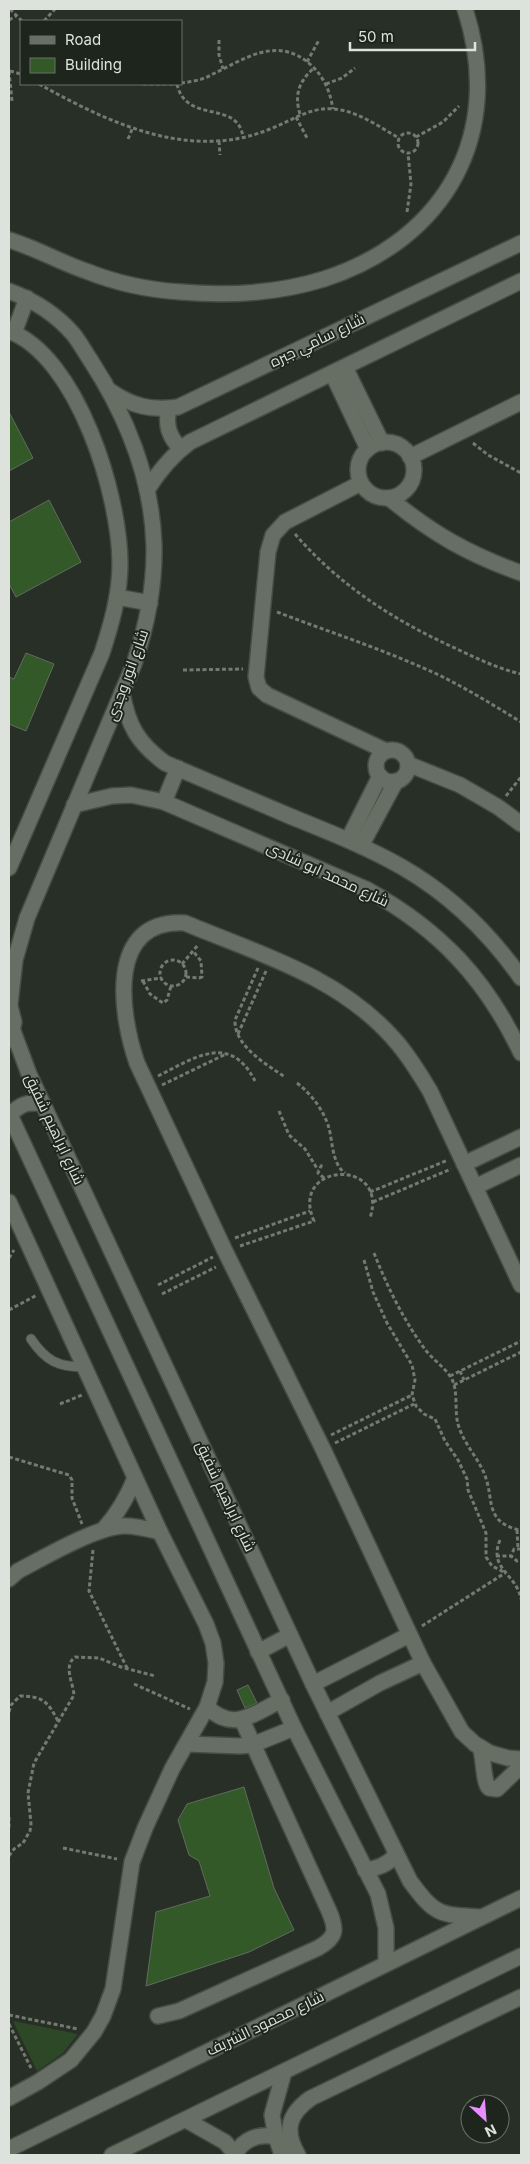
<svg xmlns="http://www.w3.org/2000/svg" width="530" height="2164" viewBox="0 0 530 2164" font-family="Inter,Cairo,sans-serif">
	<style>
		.green { fill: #2d4827 }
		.building { fill: #335929; stroke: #626a60 }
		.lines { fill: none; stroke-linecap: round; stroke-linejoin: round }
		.service-casing { stroke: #454c44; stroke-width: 11 }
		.minor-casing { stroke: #454c44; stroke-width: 18 }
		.tertiary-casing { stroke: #454c44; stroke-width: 18 }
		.path { stroke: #747a72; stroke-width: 3; stroke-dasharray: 4 2.5; stroke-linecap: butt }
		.service { stroke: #676f65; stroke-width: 9 }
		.minor { stroke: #676f65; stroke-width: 15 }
		.tertiary { stroke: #676f65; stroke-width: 15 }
		.labels { text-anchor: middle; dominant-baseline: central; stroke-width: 4; stroke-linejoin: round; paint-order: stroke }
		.street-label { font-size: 15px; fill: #dde2dc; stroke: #1e251c }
	</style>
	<rect width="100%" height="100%" fill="#282f26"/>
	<!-- green -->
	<polygon class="green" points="13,2021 78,2034 63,2053 37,2071"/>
	<!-- building -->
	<g class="building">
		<polygon points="9,412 33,458 9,471"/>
		<polygon points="49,500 81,562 16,597 9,584 9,522"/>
		<polygon points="26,653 54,664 26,731 9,724 9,677 14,679"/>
		<polygon points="248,1685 257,1703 245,1708 237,1690"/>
		<polygon points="244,1787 274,1888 294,1930 249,1952 146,1986 156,1912 210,1896 199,1861 189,1855 178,1820 187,1804"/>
	</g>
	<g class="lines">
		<!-- service casing -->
		<g class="service-casing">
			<path id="service" d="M31,1339C46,1361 58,1367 84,1367"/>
		</g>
		<!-- minor casing -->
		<g class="minor-casing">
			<g id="minor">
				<path d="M9,240C36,248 59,262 86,271C116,283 149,290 181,292C228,296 279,293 324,279C447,239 505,133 465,9"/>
				<polyline points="345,367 382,443"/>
				<polyline points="332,373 368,449"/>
				<circle cx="386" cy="470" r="28"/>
				<polyline points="410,457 521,402"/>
				<polyline points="361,483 285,522 273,535 268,552 256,677 259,688 267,695 386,751"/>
				<path d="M389,498C433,534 468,554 521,573"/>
				<circle cx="392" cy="766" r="16"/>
				<polyline points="408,764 460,785 498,807 521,824"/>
				<polyline points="348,840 380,776"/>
				<polyline points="361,846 396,781"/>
				<polyline points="464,1164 521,1137"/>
				<polyline points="475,1187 521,1165"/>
				<polyline points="9,1202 160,1532 206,1624 213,1643 216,1663 215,1682 207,1707 172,1769 145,1828 132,1862 113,1989 103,2016 94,2032 71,2060 38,2082 9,2098"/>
				<path d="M521,1285L430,1091C419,1073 408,1054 393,1038C338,976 259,954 185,923C106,918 120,1014 137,1063L225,1251L323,1449L423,1663L462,1732L475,1744L490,1753L508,1758L521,1759"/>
				<path d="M104,1529C118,1513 127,1498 135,1478"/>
				<path d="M9,1579L18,1571C45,1557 94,1528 122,1526C135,1525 148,1529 160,1532"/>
				<polyline points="313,1684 409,1635"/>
				<path d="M207,1707C234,1733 254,1713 282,1700"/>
				<polyline points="327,1713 380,1683 423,1663"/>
				<polyline points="187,1744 240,1746 252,1745 294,1728"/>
				<path d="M480,1747C484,1757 483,1782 489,1788L497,1789L521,1766"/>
				<path d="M158,2016L179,2011L318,1948C337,1937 337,1930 329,1911L242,1720"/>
				<polyline points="186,2120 225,2142 236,2155"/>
				<path d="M235,2154C244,2139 258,2133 276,2137"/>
				<polyline points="282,2155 276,2137 272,2115 284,2072"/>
				<path d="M298,2155C284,2131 288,2114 311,2098L521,1997"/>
			</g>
		</g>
		<!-- tertiary casing -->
		<g class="tertiary-casing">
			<g id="tertiary">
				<path d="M9,291C33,300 57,315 74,335C80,343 85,352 91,361C126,415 152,479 154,545C155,586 147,625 134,664L27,918L15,960L10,1004"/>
				<path d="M9,331C78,357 120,496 120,564C120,595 111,625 102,653L9,868"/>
				<polyline points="14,333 27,298"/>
				<path d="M110,391C132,406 151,411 178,407L521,243"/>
				<path d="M169,408C165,425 169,437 181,449"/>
				<path d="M147,490C159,471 171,456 190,442L521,281"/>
				<polyline points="117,597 150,603"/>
				<path d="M122,692C128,726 138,743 165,763C207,781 249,799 292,817C329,832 367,847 402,867C449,894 490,934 521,978"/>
				<polyline points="164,802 178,768"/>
				<path d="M74,805L112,796L131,795L164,802L368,890C440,930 486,979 521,1053"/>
				<polyline points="9,1002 14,1022 10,1040"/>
				<path d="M13,1031L29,1074L313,1684L410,1881C435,1915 439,1915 481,1917"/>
				<polyline points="9,1113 294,1728 378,1894 386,1928 386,1964"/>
				<path d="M10,1115C20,1104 29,1101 43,1104"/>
				<polyline points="258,1652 290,1635"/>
				<path d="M365,1870C378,1868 387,1865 396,1855"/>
				<polyline points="9,2149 521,1898"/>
				<polyline points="112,2155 521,1956"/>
			</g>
		</g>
		<!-- path -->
		<g class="path">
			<polyline points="10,9 22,21"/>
			<polyline points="9,20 16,16"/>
			<polyline points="44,21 55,9"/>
			<polyline points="219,40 219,55 223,69"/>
			<polyline points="307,62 319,40"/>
			<polyline points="9,71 12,101"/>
			<polyline points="10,71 21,74"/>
			<path d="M181,83C191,82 202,80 211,75C243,60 277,34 311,65C324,77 330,91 333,109"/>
			<path d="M39,84C93,114 155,145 218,141C236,140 253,136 270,129C294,120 313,104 341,110C362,114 381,128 399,138"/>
			<polyline points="143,84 177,84"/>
			<path d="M177,84C186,125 238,99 243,137"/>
			<polyline points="326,84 342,78 355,68"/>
			<path d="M300,114C294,95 299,81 314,68"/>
			<polyline points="296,117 307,138"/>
			<circle cx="408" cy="143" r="10"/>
			<polyline points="416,137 443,122 459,106"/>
			<polyline points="128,139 133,127"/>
			<polyline points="219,141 220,155"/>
			<polyline points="407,212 411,184 408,153"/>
			<polyline points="473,443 488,455 521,473"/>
			<path d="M295,534C340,586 395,621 457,649C478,659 499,669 521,674"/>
			<path d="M277,612C332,633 388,651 441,676C469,690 495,706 521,722"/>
			<polyline points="183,670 243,669"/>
			<polyline points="506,796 521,777"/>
			<circle cx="173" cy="973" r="13"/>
			<polyline points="182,964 198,945"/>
			<path d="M258,968L235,1020C234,1046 266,1064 285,1077"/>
			<polyline points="186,977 199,978 202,977 201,961 193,951"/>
			<polyline points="141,981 161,978"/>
			<polyline points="143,981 150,994 163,1003 167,1000 171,986"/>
			<polyline points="238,1034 266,971"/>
			<path d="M158,1076C194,1058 230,1032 255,1081"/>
			<path d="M297,1083C311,1094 322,1108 328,1125C333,1139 331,1163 345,1173"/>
			<polyline points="162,1085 226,1054"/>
			<polyline points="279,1111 289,1135 305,1149 318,1170"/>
			<polyline points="324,1178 318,1173 321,1166 324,1165"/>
			<polyline points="370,1192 448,1160"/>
			<polyline points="373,1202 451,1169"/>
			<polyline points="235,1238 310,1211"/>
			<path d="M240,1246L314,1221C288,1162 390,1157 370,1218"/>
			<path d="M374,1253C387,1286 403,1319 424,1348C431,1358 443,1366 450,1376C459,1388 454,1410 458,1424C464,1446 482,1461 487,1482C491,1495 489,1508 498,1519C504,1526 513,1528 521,1531"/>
			<polyline points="9,1258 14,1250"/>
			<polyline points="364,1260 373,1292 387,1323 412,1365 415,1380 412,1395 416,1406 424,1414 435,1419 445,1441 458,1460 467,1479 468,1490 486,1533 486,1557 492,1566 506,1573"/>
			<polyline points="158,1285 213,1257"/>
			<polyline points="162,1294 216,1267"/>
			<polyline points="9,1310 37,1295"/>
			<polyline points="460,1371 464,1380"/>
			<polyline points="450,1376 521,1341"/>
			<polyline points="454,1385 521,1352"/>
			<polyline points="60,1404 82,1395"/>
			<polyline points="331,1435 412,1395"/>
			<polyline points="335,1443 414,1404"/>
			<polyline points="9,1457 69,1475 72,1480 72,1498 82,1524"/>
			<polyline points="517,1530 518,1548"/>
			<path d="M500,1540C488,1569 516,1573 521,1599"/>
			<polyline points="521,1549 514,1549 511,1556 517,1561 521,1560"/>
			<polyline points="93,1550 89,1591 127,1668"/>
			<polyline points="496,1556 511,1556"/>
			<polyline points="422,1626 505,1573"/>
			<polyline points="134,1684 190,1709"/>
			<path d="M9,1712L11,1705L20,1696C43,1696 48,1702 58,1721"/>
			<polyline points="9,1817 9,1829"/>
			<polyline points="63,1848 117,1859"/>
			<path d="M9,1856L14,1849L23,1843L30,1831L31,1824L28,1793L34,1763L74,1695C73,1682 63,1666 75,1657L99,1658L121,1667L155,1676"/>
			<polyline points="9,2015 78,2029"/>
			<polyline points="9,2024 31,2068"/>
		</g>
		<!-- service -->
		<use href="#service" class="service"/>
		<!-- minor -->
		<use href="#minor" class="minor"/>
		<!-- tertiary -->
		<use href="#tertiary" class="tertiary"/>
	</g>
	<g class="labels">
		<!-- street labels -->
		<g class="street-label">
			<text transform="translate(317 340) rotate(-26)">شارع سامي جبره</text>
			<text transform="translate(127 675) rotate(-70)">شارع انور وجدى</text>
			<text transform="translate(328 874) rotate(25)">شارع محمد ابو شادى</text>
			<text transform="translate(55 1129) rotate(65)">شارع ابراهيم شفيق</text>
			<text transform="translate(226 1496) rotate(65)">شارع ابراهيم شفيق</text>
			<text transform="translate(265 2023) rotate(-26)">شارع محمود الشريف</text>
		</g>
	</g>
	<!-- border -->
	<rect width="530" height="2164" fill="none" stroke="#dde2dc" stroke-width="20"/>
	<!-- legend -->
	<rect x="20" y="20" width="162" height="65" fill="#1e251c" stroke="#6a7169"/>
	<rect x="30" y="36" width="25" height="8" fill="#676f65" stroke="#6a7169"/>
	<text x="65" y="45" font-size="15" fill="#dde2dc">Road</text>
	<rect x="30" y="58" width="25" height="15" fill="#335929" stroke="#6a7169"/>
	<text x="65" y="70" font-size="15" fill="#dde2dc">Building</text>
	<!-- north arrow -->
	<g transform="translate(485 2119) rotate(154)"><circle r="24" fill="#1e251c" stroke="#6a7169"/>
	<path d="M0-4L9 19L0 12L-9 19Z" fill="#e98efe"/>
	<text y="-8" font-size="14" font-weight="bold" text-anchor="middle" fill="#dde2dc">N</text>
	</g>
	<!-- scale -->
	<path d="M350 42v8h125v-8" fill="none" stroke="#dde2dc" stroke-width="2.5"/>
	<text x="358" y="42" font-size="15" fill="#dde2dc" stroke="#1e251c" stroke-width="4" paint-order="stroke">50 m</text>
</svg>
